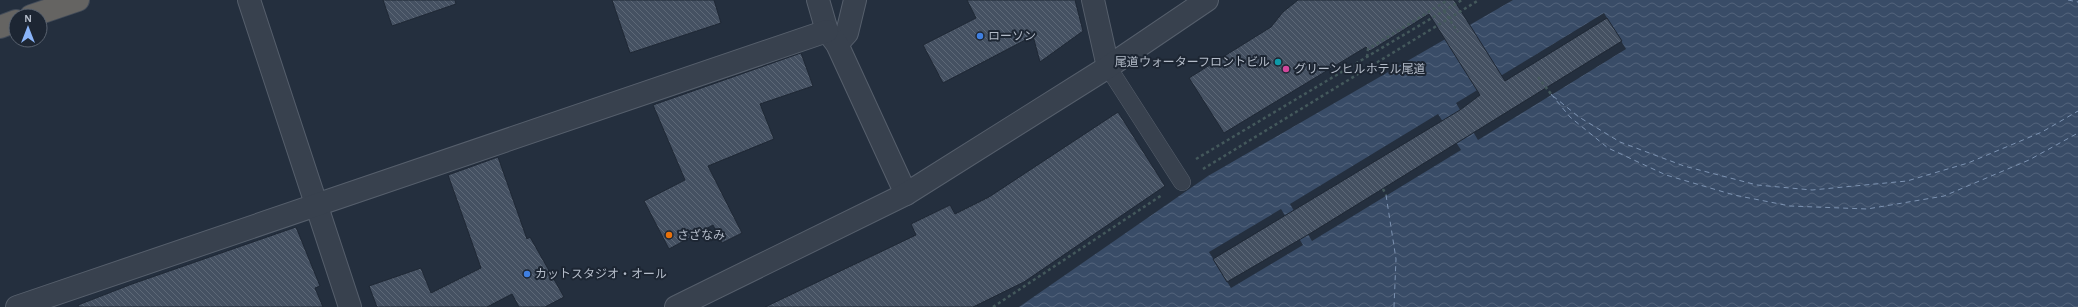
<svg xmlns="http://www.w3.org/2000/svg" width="2078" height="307" viewBox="0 0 2078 307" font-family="'Alegreya Sans','Noto Sans JP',sans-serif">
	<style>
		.water { fill: url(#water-waves) }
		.pier { fill: #242f3e }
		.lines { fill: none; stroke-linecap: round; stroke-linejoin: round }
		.ferry { stroke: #7c92b1; stroke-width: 1; stroke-dasharray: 5 4; stroke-linecap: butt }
		.building { fill: url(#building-back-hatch); stroke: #1f2835 }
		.service-casing { stroke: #565f6c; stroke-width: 18 }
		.pedestrian-casing { stroke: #565f6c; stroke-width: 24 }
		.minor-casing { stroke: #565f6c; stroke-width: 24 }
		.tertiary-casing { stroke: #565f6c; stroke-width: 24 }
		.trunk-casing { stroke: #434c59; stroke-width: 24 }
		.path { stroke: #44595c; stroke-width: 2.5; stroke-dasharray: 3 3; stroke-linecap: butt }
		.service { stroke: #38414e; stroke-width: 17 }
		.pedestrian { stroke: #38414e; stroke-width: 22 }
		.minor { stroke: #38414e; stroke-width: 22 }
		.tertiary { stroke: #38414e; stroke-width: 22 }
		.trunk { stroke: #656462; stroke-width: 22 }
		.shop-dot { fill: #3f7fe0; stroke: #1d2633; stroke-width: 1.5 }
		.culture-dot { fill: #0f9aa8; stroke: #1d2633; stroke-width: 1.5 }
		.hotel-dot { fill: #d1479c; stroke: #1d2633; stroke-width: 1.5 }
		.food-dot { fill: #e8710a; stroke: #1d2633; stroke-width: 1.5 }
		.labels { text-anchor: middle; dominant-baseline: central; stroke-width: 4; stroke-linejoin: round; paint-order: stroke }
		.poi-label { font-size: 12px; fill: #b4bcc9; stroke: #1d2633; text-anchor: start }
	</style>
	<defs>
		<pattern id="water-waves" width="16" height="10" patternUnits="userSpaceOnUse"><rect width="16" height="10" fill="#394c67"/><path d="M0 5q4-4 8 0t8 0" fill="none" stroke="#53647b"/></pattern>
		<pattern id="building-back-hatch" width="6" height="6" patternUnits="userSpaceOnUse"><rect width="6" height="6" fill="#455162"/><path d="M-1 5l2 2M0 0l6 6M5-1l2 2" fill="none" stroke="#5d6877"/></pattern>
	</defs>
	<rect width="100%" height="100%" fill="#242f3e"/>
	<!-- water -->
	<polygon class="water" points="1513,0 2078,0 2078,307 1019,307 1208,176"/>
	<!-- pier -->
	<g class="pier">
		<polygon points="1604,13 1626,49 1478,140 1456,103"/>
		<polygon points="1438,114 1461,150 1312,241 1290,204"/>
		<polygon points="1281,209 1303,245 1231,288 1209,252"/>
	</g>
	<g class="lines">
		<!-- ferry -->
		<g class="ferry">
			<polyline points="2068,0 2078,2"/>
			<polyline points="1551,94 1570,117 1608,148 1666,175 1734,195 1790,206 1867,209 1944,196 2029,160 2078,133"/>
			<polyline points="1553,96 1579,117 1620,142 1684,166 1757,185 1812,190 1907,181 1968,163 2042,132 2078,111"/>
			<polyline points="1386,195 1396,259 1394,307"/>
		</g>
	</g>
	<!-- building -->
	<g class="building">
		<polygon points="383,0 455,0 456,4 392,26"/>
		<polygon points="612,0 714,0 721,23 630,53"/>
		<polygon points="967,0 1075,0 1083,31 1040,62 1033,36 943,83 923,45 976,18"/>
		<polygon points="1298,0 1454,0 1505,81 1607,18 1622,41 1311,233 1227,282 1213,259 1460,110 1480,95 1429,14 1370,51 1366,47 1224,133 1189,78 1271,27 1283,12"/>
		<polygon points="801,53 813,86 760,104 774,139 708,166 742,233 722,243 713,225 669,249 644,201 685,180 653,105"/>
		<polygon points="1118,112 1165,186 1024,282 973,307 765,307 916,235 911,224 950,205 955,214 989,197"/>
		<polygon points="498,157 527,239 530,237 564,297 545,307 519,307 512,294 487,307 377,307 369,286 421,268 431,293 481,268 448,175"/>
		<polygon points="296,227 320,286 315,288 323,307 79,307 78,305 132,284"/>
	</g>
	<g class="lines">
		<!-- service casing -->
		<g class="service-casing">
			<polyline id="service" points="1108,67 1182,182"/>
		</g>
		<!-- pedestrian casing -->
		<g class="pedestrian-casing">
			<g id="pedestrian">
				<polyline points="1093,0 1108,67"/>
				<polyline points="837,44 847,33 855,0"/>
			</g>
		</g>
		<!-- minor casing -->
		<g class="minor-casing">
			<g id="minor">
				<polyline points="249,0 350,307"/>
				<polyline points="818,0 827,31 837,44 906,194"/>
				<polyline points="17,307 827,31"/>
			</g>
		</g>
		<!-- tertiary casing -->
		<g class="tertiary-casing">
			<polyline id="tertiary" points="676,307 906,194 1108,67 1207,0"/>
		</g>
		<!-- trunk casing -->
		<g class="trunk-casing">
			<g id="trunk">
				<polyline points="31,16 78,0"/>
				<polyline points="0,27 16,21"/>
			</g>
		</g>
		<!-- path -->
		<g class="path">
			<polyline points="1444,11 1458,32"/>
			<polyline points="1367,57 1368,49 1448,0"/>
			<polyline points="1538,77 1551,94"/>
			<polyline points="1196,159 1462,0"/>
			<polyline points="1203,169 1479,0"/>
			<polyline points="1383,189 1386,195"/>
			<polyline points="993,307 1162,195"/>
		</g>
		<!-- service -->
		<use href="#service" class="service"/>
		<!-- pedestrian -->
		<use href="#pedestrian" class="pedestrian"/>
		<!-- minor -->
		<use href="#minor" class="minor"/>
		<!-- tertiary -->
		<use href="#tertiary" class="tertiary"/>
		<!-- trunk -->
		<use href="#trunk" class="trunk"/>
	</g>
	<!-- markers -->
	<g class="shop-dot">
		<circle cx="980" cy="36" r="4"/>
		<circle cx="527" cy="274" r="4"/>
	</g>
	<circle class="culture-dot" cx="1278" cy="62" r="4"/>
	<circle class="hotel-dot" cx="1286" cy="69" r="4"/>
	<circle class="food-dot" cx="669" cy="235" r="4"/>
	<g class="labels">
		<!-- poi labels -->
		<g class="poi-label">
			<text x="988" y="36">ローソン</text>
			<text x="1270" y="62" text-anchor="end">尾道ウォーターフロントビル</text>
			<text x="1294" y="69">グリーンヒルホテル尾道</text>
			<text x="677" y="235">さざなみ</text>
			<text x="535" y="274">カットスタジオ・オール</text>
		</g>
	</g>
	<!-- north arrow -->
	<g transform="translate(28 28)"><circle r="19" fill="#1d2633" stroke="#59626f"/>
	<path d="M0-3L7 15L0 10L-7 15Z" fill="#8ab4f8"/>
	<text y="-6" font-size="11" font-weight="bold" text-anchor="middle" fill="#b4bcc9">N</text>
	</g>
</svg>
